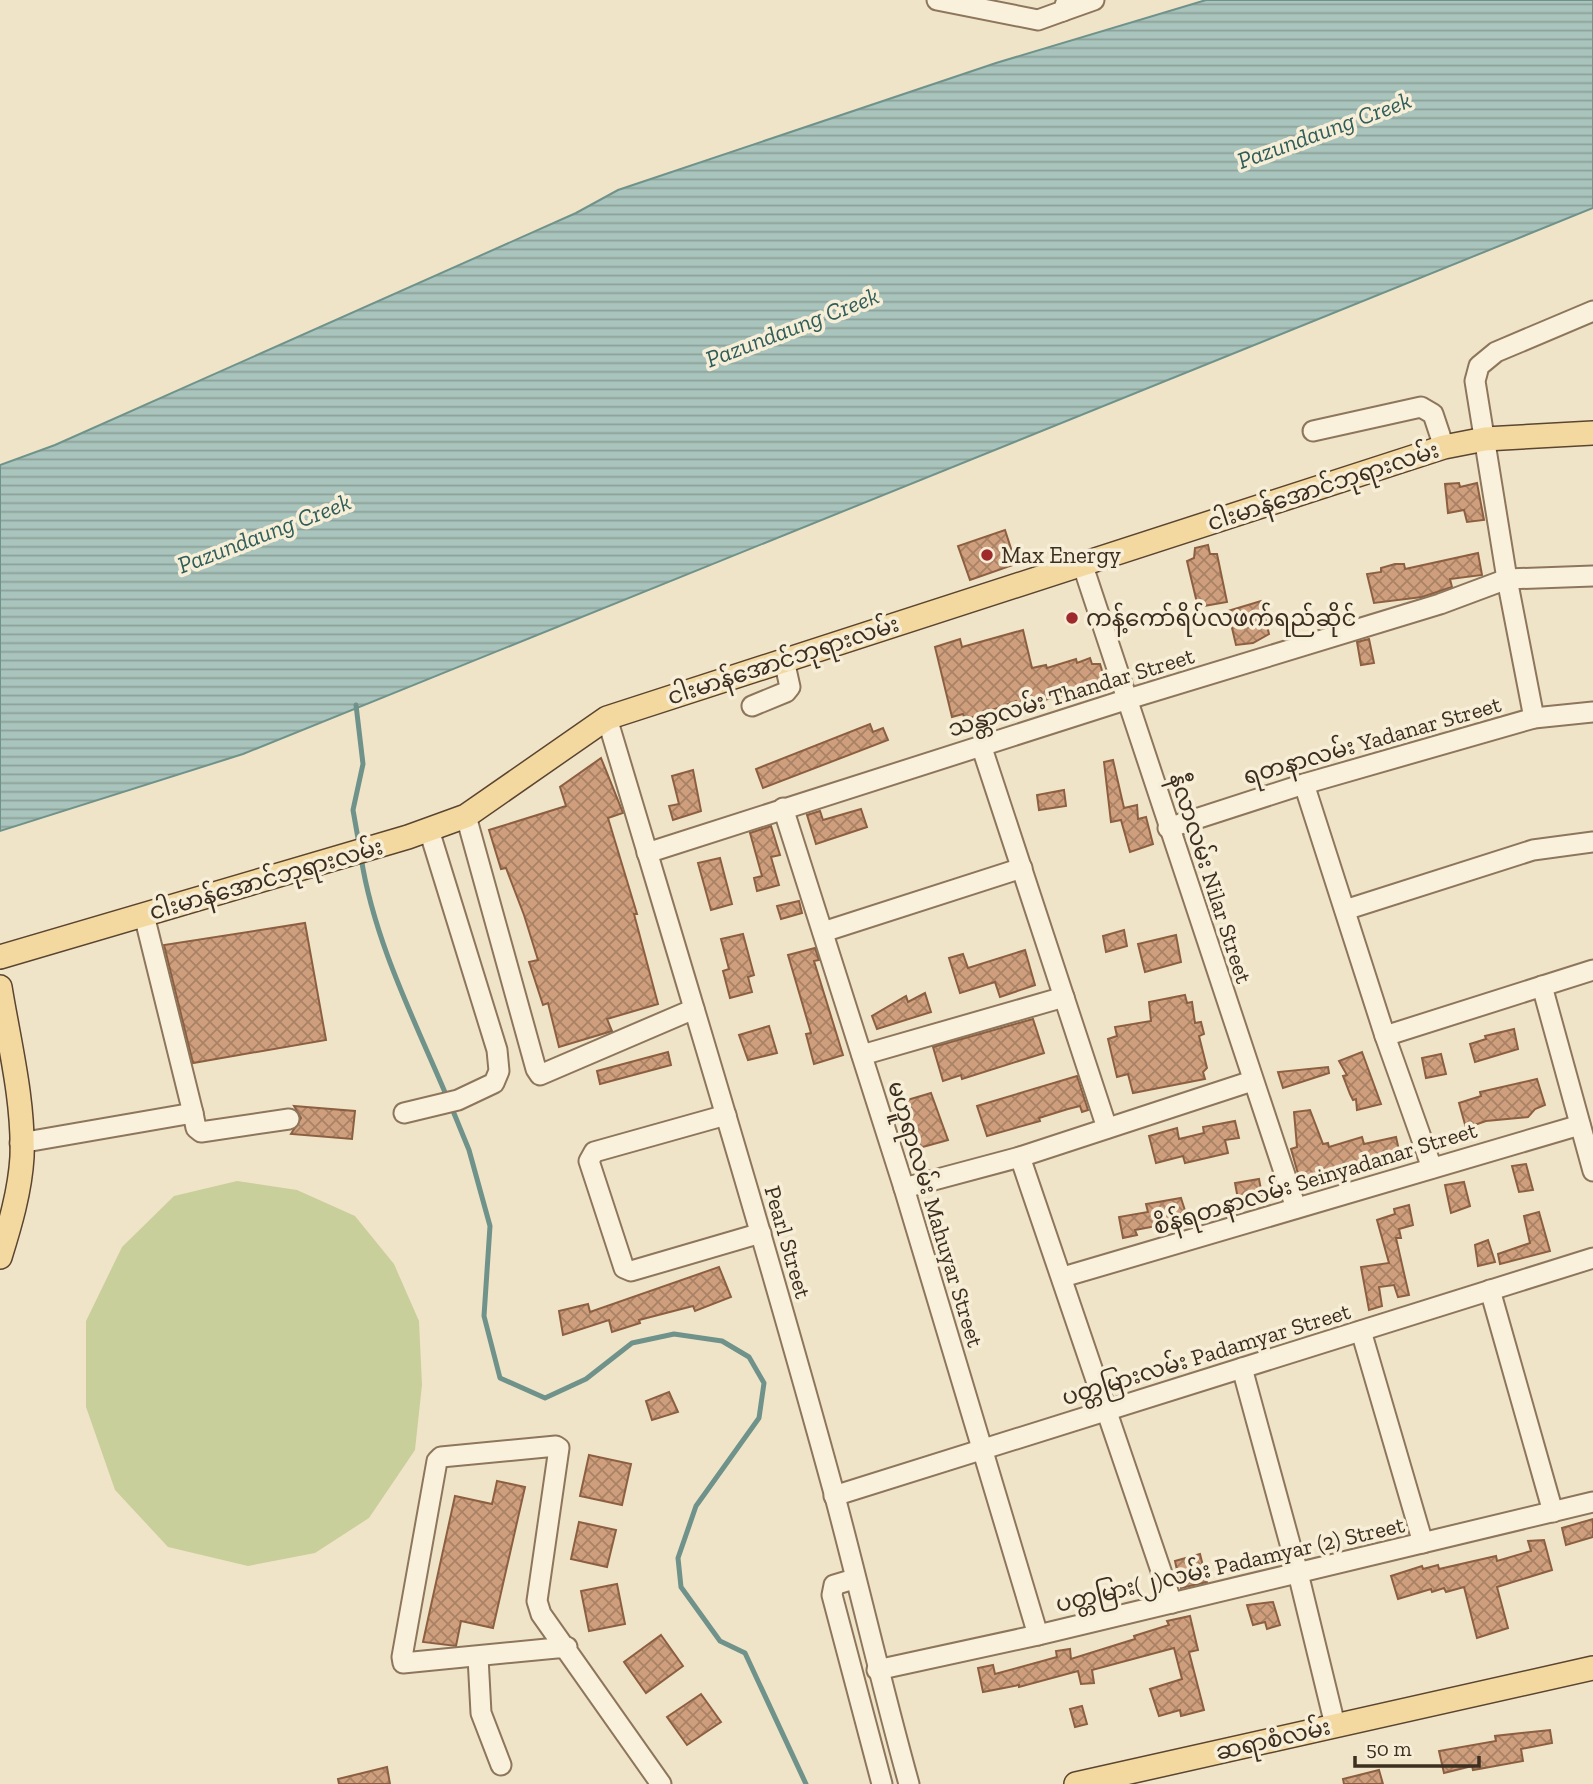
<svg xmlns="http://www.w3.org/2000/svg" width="1593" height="1784" viewBox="0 0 1593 1784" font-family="'Zilla Slab','Noto Sans Myanmar',serif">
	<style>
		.green { fill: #c9cf9b }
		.water { fill: url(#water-rules); stroke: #6f938a; stroke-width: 2 }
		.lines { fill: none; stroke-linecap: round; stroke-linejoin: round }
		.stream { stroke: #6f938a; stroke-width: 5 }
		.building { fill: url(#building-cross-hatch); stroke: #8d5f41; stroke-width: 2 }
		.minor-casing { stroke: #8d765c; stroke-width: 23 }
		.major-casing { stroke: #5b4430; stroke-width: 26 }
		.minor { stroke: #faf1dc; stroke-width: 19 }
		.major { stroke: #f3d9a0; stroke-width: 23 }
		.poi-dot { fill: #9e2a2b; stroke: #f7eed8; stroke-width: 2.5 }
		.labels { text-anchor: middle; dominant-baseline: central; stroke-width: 7; stroke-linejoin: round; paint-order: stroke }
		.street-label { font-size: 23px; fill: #3d2e20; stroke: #f7eed8 }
		.poi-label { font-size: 23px; fill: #3d2e20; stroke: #f7eed8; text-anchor: start }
		.water-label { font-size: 24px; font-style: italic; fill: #2f5d5a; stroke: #f7eed8 }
	</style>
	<defs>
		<pattern id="water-rules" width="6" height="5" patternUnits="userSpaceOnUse" patternTransform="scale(1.75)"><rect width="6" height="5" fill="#a9c4bc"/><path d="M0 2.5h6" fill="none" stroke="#8ba098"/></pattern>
		<pattern id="building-cross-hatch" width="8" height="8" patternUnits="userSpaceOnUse" patternTransform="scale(1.75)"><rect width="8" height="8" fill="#cf9f7d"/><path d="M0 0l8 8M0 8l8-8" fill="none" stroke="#a98266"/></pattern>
	</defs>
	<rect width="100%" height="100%" fill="#f0e4c8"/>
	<!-- green -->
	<polygon class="green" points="237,1181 297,1190 355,1216 394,1264 419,1321 422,1385 415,1450 369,1518 315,1553 248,1566 168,1547 115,1490 86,1407 86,1321 122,1247 174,1196"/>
	<!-- water -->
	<polygon class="water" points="1206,0 1593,0 1593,208 243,754 0,831 0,465 55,445 576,213 618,190 996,63"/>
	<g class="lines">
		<!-- stream -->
		<g class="stream">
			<polyline points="356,705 363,764 353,810 359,844"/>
			<path d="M361,857C374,941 414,1019 447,1097"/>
			<polyline points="451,1106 469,1150 490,1226 484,1316 500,1378 545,1398 586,1379 632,1343 674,1334 722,1341 749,1357 764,1383 759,1418 696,1506 678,1558 681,1587 720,1641 745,1653 806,1784"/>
		</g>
	</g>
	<!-- building -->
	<g class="building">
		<polygon points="1459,483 1460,487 1477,483 1484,520 1467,522 1464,510 1448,513 1445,484"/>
		<polygon points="1005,530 1016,564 970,580 958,546"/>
		<polygon points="1208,545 1210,554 1217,554 1227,602 1198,607 1187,561 1194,558 1195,548"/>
		<polygon points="1478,553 1482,575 1450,579 1452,587 1422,597 1374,603 1367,574 1381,572 1381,568 1395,564 1404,564 1405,569"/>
		<polygon points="1261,601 1269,634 1253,643 1236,645 1228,611"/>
		<polygon points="1023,630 1032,668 1046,665 1047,668 1076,659 1077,663 1090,658 1092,664 1100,664 1107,687 1087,693 1086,689 1018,707 1016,701 965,720 963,714 952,717 935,647 960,639 962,647"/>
		<polygon points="1369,639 1374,663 1361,665 1357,642"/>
		<polygon points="870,724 873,732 883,728 888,740 763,788 756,769"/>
		<polygon points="601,758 623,813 608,818 637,914 634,914 658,1004 607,1019 612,1031 559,1047 548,1003 543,1005 529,962 538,960 524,915 506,868 501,869 489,830 566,806 560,787"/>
		<polygon points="1113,760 1124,808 1137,805 1138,819 1146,817 1153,844 1130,852 1121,820 1111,822 1104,762"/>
		<polygon points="693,770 701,811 673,820 669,806 679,804 672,776"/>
		<polygon points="1064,790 1066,806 1039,810 1037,795"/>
		<polygon points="861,809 867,827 816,844 807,815 820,811 823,820"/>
		<polygon points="771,826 780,855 771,857 779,885 757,891 754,878 762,876 750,833"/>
		<polygon points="720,858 732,904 711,910 698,863"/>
		<polygon points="799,901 802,913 781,919 777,906"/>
		<polygon points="305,923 326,1040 193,1063 164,945"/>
		<polygon points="1124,930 1127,946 1106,952 1103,936"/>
		<polygon points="743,934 754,975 748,977 752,992 730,998 723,971 729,969 721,939"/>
		<polygon points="1176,935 1181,962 1145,972 1138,944"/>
		<polygon points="815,948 819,960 814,961 843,1055 814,1064 806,1034 811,1033 788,955"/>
		<polygon points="1025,950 1035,985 1000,997 995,982 960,993 949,958 963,954 968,968"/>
		<polygon points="925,993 931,1012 877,1029 872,1016 906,996 908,1002"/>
		<polygon points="1185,995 1187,1003 1192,1002 1195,1023 1201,1022 1204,1034 1199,1036 1207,1068 1203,1072 1205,1079 1133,1093 1128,1074 1117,1077 1108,1039 1117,1036 1115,1027 1151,1021 1149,1002"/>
		<polygon points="1033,1019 1044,1053 962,1079 961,1075 943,1081 933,1047"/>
		<polygon points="769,1026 777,1053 748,1060 739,1035"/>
		<polygon points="1514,1029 1518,1049 1475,1062 1470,1044 1486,1039 1485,1036"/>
		<polygon points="668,1052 671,1065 600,1084 597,1071"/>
		<polygon points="1362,1052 1381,1104 1357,1110 1356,1099 1353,1100 1350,1094 1343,1076 1347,1075 1339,1061"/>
		<polygon points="1441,1054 1446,1074 1426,1078 1422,1058"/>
		<polygon points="1328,1067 1329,1073 1283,1088 1278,1072"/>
		<polygon points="1077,1076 1088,1110 1082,1112 1080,1106 1068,1109 1039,1118 1040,1121 987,1136 977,1106"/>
		<polygon points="1537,1079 1545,1105 1535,1109 1528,1117 1486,1121 1466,1128 1459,1103 1481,1096 1480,1092"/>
		<polygon points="931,1093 948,1140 919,1148 904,1101"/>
		<polygon points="294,1106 355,1111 352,1139 291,1134 301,1118"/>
		<polygon points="1310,1110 1323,1144 1328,1143 1329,1147 1362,1137 1364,1144 1396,1137 1399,1150 1348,1169 1328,1182 1302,1188 1291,1149 1297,1147 1294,1112"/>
		<polygon points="1235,1121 1239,1138 1225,1140 1228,1153 1185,1163 1183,1156 1156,1163 1149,1136 1177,1128 1179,1139 1204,1133 1203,1127"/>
		<polygon points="1526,1164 1533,1190 1519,1192 1512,1166"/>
		<polygon points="1259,1179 1262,1195 1238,1199 1235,1183"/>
		<polygon points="1464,1182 1470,1206 1451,1213 1445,1185"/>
		<polygon points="1181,1198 1188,1220 1135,1230 1137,1235 1123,1238 1119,1217 1148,1212 1146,1204"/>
		<polygon points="1409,1205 1413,1225 1399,1229 1401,1238 1396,1238 1409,1295 1398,1297 1394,1285 1379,1287 1382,1306 1369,1310 1361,1267 1389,1263 1377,1220 1395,1214 1394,1209"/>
		<polygon points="1539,1212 1550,1251 1500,1264 1498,1254 1530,1243 1524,1216"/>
		<polygon points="1488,1240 1495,1262 1478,1266 1475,1245"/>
		<polygon points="719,1267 731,1297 695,1311 693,1306 639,1320 640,1323 612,1332 609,1320 563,1335 559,1311 588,1304 590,1312"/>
		<polygon points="669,1392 678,1412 652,1420 646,1401"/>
		<polygon points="589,1455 631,1464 622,1505 580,1496"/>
		<polygon points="497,1481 525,1487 493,1628 461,1621 456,1646 423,1642 455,1496 492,1504"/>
		<polygon points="1593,1519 1593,1537 1566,1545 1562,1528"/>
		<polygon points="579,1522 616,1530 607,1567 571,1559"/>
		<polygon points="1544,1540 1552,1570 1497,1587 1508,1628 1477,1638 1464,1587 1446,1592 1444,1588 1432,1592 1431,1589 1398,1599 1391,1576 1422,1566 1423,1569 1438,1565 1439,1569 1496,1556 1497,1561 1531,1551 1528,1541"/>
		<polygon points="1200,1554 1207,1582 1181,1588 1175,1561"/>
		<polygon points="617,1584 625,1624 589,1631 581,1591"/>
		<polygon points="1273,1602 1280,1625 1267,1629 1265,1622 1253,1625 1247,1605"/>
		<polygon points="1190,1616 1198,1650 1189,1652 1204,1710 1181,1716 1180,1710 1159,1716 1150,1689 1182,1679 1174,1648 1092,1670 1094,1683 1081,1684 1078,1671 1019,1687 1019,1685 983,1692 978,1668 993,1665 995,1674 1057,1657 1056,1651 1070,1649 1071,1659 1135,1639 1134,1636 1169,1625 1167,1621"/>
		<polygon points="661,1635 683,1666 646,1693 624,1662"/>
		<polygon points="701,1694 721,1722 687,1745 667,1717"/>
		<polygon points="1082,1706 1087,1724 1075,1727 1070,1709"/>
		<polygon points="1550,1730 1552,1743 1521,1749 1523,1761 1473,1770 1472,1766 1444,1773 1439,1751 1496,1741 1495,1736"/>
		<polygon points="387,1767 390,1784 339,1784 338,1779"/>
		<polygon points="1379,1770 1383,1784 1344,1784 1343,1779"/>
	</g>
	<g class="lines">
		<!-- minor casing -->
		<g class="minor-casing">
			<g id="minor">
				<polyline points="937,0 1038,20 1063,11 1067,0"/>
				<polyline points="1063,11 1094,0"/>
				<polyline points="1313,431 1421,407 1433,414 1444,447"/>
				<polyline points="1082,563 1296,1208"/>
				<polyline points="752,706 786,692 790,687 784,660"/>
				<path d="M607,718C684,976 763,1233 834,1493C860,1590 882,1687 909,1784"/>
				<polyline points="1534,718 1507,579 1475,381 1479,366 1496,352 1593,311"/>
				<polyline points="981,745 1107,1128"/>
				<polyline points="1304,784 1385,1036 1432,1168"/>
				<polyline points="783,808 904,1188 1038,1635"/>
				<polyline points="466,816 536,1069 540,1075 694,1009"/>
				<polyline points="1168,828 1304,784 1534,718 1593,712"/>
				<polyline points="647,853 1125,700 1440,604 1507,579 1593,576"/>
				<polyline points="1345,910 1533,850 1593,842"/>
				<polyline points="823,932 1022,868"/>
				<polyline points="1542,986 1593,1171"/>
				<polyline points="1385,1036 1593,970"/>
				<polyline points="862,1055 1064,997"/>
				<polyline points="193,1113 196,1128 201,1132 289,1119"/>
				<polyline points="404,1113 458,1100 494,1083 499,1071 497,1050 429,830"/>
				<polyline points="726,1115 594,1152 589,1161 624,1268 631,1271 761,1233"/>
				<polyline points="20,1143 193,1113 144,915"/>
				<polyline points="1020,1157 1172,1603"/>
				<polyline points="904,1188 1020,1157 1252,1081"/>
				<polyline points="1063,1277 1580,1125"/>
				<polyline points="1490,1290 1553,1512"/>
				<polyline points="1361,1331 1423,1543"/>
				<polyline points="1242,1368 1298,1573 1335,1725"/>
				<polyline points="834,1496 1593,1258"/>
				<polyline points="854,1579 834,1585 832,1595 882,1784"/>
				<polyline points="567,1647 403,1663 402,1657 437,1461 441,1457 556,1446 559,1448 537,1601 541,1614 661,1784"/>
				<polyline points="478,1657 481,1713 501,1765"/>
				<polyline points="877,1670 1038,1635 1593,1502"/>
			</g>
		</g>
		<!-- major casing -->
		<g class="major-casing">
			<g id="major">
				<polyline points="0,957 408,837 466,816 607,718 1444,447 1485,439 1593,433"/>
				<path d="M0,987C9,1042 24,1101 22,1157C20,1191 10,1225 0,1257"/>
				<polyline points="1076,1784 1593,1668"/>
			</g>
		</g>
		<!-- minor -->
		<use href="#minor" class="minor"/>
		<!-- major -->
		<use href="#major" class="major"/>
	</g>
	<!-- markers -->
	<g class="poi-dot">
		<circle cx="987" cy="555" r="7"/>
		<circle cx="1072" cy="618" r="7"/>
	</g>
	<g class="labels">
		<!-- street labels -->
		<g class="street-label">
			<text transform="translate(1323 486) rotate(-18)">ငါးမာန်အောင်ဘုရားလမ်း</text>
			<text transform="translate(783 660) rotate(-18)">ငါးမာန်အောင်ဘုရားလမ်း</text>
			<text transform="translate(1071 692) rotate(-17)">သန္တာလမ်း Thandar Street</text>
			<text transform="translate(1372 740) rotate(-16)">ရတနာလမ်း Yadanar Street</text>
			<text transform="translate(1211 878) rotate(72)">နီလာလမ်း Nilar Street</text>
			<text transform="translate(266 879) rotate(-16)">ငါးမာန်အောင်ဘုရားလမ်း</text>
			<text transform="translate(1315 1178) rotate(-17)">စိန်ရတနာလမ်း Seinyadanar Street</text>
			<text transform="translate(936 1214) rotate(73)">မဟူရာလမ်း Mahuyar Street</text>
			<text transform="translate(788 1242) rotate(74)">Pearl Street</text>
			<text transform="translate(1206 1354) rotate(-17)">ပတ္တမြားလမ်း Padamyar Street</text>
			<text transform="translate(1230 1564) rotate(-13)">ပတ္တမြား(၂)လမ်း Padamyar (2) Street</text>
			<text transform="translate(1273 1739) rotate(-13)">ဆရာစံလမ်း</text>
		</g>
		<!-- poi labels -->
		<g class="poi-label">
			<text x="1001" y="555">Max Energy</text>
			<text x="1086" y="618">ကန့်ကော်ရိပ်လဖက်ရည်ဆိုင်</text>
		</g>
		<!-- water labels -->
		<g class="water-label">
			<text transform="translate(1324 130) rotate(-20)">Pazundaung Creek</text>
			<text transform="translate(792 327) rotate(-21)">Pazundaung Creek</text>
			<text transform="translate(264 533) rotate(-21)">Pazundaung Creek</text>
		</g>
	</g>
	<!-- scale -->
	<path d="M1355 1756v10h124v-10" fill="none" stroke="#3d2e20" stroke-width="3.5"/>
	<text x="1366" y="1756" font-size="21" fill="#3d2e20" stroke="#f7eed8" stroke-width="5" paint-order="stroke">50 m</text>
</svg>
